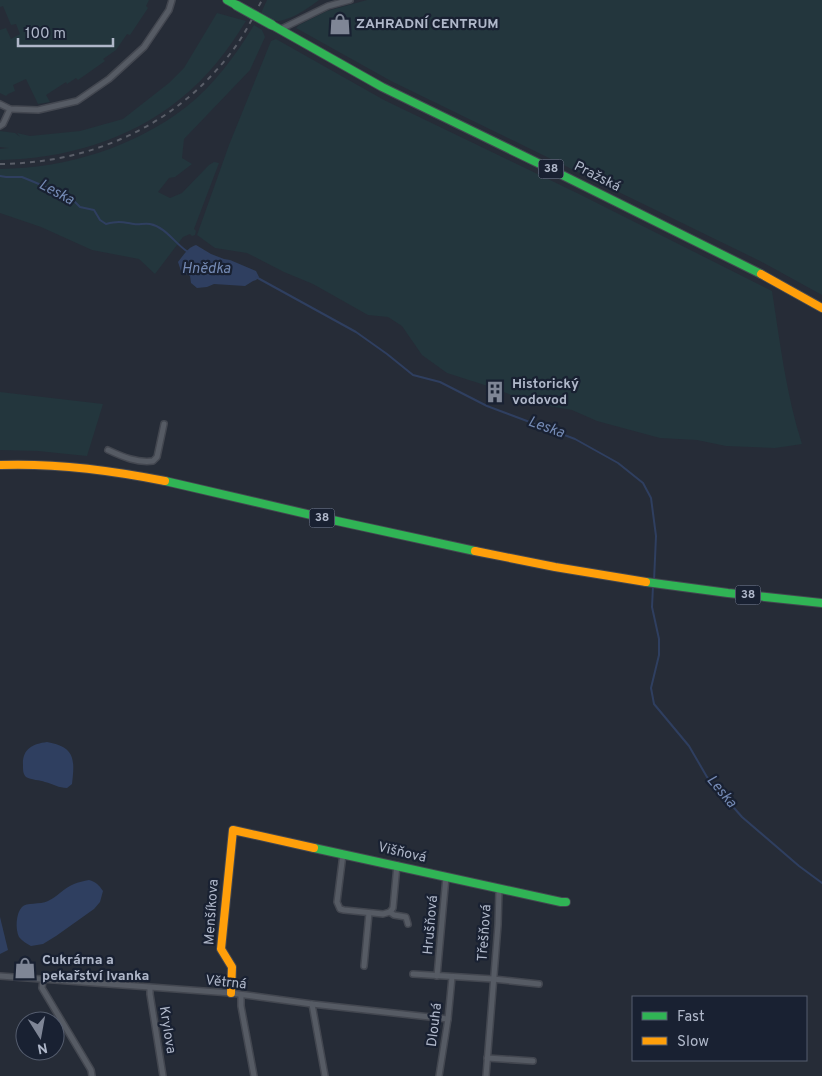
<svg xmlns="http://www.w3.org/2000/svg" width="822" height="1076" viewBox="0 0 822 1076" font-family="Overpass,sans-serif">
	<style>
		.green { fill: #23363d }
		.water { fill: #2f3f60 }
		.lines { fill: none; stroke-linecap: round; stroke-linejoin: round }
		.stream { stroke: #2f3f60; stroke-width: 2 }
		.street-casing { stroke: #434750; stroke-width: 8 }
		.fast-casing { stroke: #434750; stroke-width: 10 }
		.slow-casing { stroke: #434750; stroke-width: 10 }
		.street { stroke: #565b64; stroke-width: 5 }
		.fast { stroke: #30b455; stroke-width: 8 }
		.slow { stroke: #ff9f0a; stroke-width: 8 }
		.rail { stroke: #5a5e68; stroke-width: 2; stroke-dasharray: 5 5; stroke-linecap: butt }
		.fast-bridge-casing { stroke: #434953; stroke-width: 11; stroke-linecap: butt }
		.fast-bridge { stroke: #30b455; stroke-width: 9 }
		.labels { text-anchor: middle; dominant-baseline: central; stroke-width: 4.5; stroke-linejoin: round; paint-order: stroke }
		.shield { fill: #192132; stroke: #828a9c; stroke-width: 1 }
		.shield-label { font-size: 12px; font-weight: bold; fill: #afb7c9 }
		.poi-label { font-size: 14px; font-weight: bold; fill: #afb7c9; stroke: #192132; text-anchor: start }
		.street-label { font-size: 14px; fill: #afb7c9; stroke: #192132 }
		.water-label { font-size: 15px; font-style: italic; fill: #748ab4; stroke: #192132 }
	</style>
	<rect width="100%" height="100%" fill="#262c37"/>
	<!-- green -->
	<g class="green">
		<polygon points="0,0 149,0 146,6 148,8 130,35 127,34 116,50 103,59 105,61 78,80 76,78 67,84 66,82 46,95 50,102 38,104 26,79 13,85 15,91 8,94 6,96 0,93 0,30 6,28 11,39 20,34 16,24 11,25 3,6 0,7"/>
		<path d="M267,0H319C309,8 288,22 275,21C269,20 265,16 261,13Z"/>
		<polygon points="367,0 822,0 822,295 760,261 391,81 296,28 299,25 327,11"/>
		<path d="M217,13L246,21C228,50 207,78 180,99C130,140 64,159 0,160V149L9,148L0,147V131L15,133L20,137L17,133L30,136L80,131L123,119L169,83L184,68Z"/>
		<path d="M254,25L262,30L265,37L250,70L184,139L182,158L192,164L175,177L169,178L158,192L170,198L182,193L209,165L214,162L219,163L194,229L196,231L195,235L192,236L190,234L183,237L155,274L139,259L92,250L41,227L0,213V169C66,168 133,148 186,107C214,85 236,55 254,25Z"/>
		<path d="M276,39L384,100L579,194L772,291C780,342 786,394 802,444L775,448L726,446L697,440L660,438L597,421L572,410L531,403L494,388L447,373L422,355L402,326L388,317L368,315L313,284L284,272L247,253L215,248L197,235L229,145L271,41Z"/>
		<polygon points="0,392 103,404 87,456 38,451 0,450"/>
	</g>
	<!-- water -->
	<g class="water">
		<path d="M196,245L211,254L224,259L230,260L256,271L259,277L256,280L253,281L245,286L214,284L207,287L197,288L191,283L190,276L181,271L178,262C183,256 188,247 196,245Z"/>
		<path d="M47,742C75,747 75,759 72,784L67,788C59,788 53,784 45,782C40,780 31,780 26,777C23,774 23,770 23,766C22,749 32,744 47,742Z"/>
		<path d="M89,880C96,882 99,885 103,891L100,902L94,909L56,936L43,944L31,946C27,944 22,941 19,937C15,929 16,913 22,907C26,902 40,905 48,901C57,897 64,888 74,884C78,882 84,881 89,880Z"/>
		<polygon points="0,917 8,950 0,954"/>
	</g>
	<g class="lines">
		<!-- stream -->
		<g class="stream">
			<path d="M0,176L6,177H22L51,189L62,199H72L80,207L94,210L100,220L106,224C119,221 121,222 134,224C139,225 144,223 150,224C166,227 175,244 188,252"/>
			<polyline points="256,277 356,332 387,354 413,375 440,382 487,406 575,439 618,463 643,483 651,498 656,536 654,581"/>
			<polyline points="653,586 652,607 659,639 659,655 651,688 654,704 689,746 707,777 742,817 799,866 822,883"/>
		</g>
		<!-- street casing -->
		<g class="street-casing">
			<g id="street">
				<polyline points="281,29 328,6 350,0"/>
				<polyline points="0,104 10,109 38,110 77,101 109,79 144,47 169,10 172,0"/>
				<polyline points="0,126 3,124 10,109"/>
				<path d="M108,450C123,457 137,463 153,461L157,457L164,424"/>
				<polyline points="343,854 337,902 340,909 344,910 383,914 390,912 393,908 397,865"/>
				<polyline points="390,912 394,915 406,917 408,924"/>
				<polyline points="364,966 369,913"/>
				<polyline points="413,974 493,979 539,984"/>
				<polyline points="0,976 231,993 312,1004 448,1019"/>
				<polyline points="437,976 446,877"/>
				<polyline points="43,979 42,988 91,1070 92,1076"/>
				<polyline points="150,988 150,994 163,1076"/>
				<polyline points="241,995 241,1006 254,1076"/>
				<polyline points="312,1004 325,1076"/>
				<polyline points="487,1058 533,1061"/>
				<polyline points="439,1076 448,1019 452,977"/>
				<polyline points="486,1076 498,925 499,889"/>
			</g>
		</g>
		<!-- fast casing -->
		<g class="fast-casing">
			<g id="fast">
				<polyline points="227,0 236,5"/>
				<polyline points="272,25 382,87 542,165 761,274"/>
				<polyline points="165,481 337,521 475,551"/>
				<polyline points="646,582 728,593 822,603"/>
				<polyline points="314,848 561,902 566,902"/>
			</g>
		</g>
		<!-- slow casing -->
		<g class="slow-casing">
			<g id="slow">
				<polyline points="761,274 822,308"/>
				<path d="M0,465C56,463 110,470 165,481"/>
				<polyline points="475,551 555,567 646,582"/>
				<polyline points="231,993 232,967 221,949 233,830 314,848"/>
			</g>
		</g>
		<!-- street -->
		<use href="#street" class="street"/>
		<!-- fast -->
		<use href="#fast" class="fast"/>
		<!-- slow -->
		<use href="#slow" class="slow"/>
		<!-- rail -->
		<path class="rail" d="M0,164C93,163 177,125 233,50C245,34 253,17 262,0"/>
		<!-- fast-bridge casing -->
		<g class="fast-bridge-casing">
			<polyline id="fast-bridge" points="236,5 272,25"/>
		</g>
		<!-- fast-bridge -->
		<use href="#fast-bridge" class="fast-bridge"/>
	</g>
	<!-- icons -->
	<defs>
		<g id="shop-bare" transform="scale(1.725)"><path d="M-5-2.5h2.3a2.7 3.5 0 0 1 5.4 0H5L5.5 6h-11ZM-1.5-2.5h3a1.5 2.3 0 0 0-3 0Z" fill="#7f8696" stroke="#192132" stroke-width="2.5" paint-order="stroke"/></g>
		<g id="building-bare" transform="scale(1.725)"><path d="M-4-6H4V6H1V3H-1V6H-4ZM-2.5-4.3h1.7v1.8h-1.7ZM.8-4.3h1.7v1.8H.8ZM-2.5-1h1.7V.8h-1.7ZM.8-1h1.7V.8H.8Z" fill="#7f8696" stroke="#192132" stroke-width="2.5" paint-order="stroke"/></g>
	</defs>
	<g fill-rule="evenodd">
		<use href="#shop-bare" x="340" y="24"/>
		<use href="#building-bare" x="495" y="392"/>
		<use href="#shop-bare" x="25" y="968"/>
	</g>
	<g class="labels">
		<!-- shield labels -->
		<g class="shield">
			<rect x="538.5" y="159.5" width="25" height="19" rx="4"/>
			<rect x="309.5" y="508.5" width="25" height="19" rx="4"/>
			<rect x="735.5" y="585.5" width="25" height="19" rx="4"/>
		</g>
		<g class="shield-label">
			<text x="551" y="169">38</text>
			<text x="322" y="518">38</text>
			<text x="748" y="595">38</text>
		</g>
		<!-- poi labels -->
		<g class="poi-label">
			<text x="356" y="24">ZAHRADNÍ CENTRUM</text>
			<text x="512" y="384">Historický<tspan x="512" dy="16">vodovod</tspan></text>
			<text x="42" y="960">Cukrárna a<tspan x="42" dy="16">pekařství Ivanka</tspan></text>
		</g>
		<!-- street labels -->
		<g class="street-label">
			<text transform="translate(597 177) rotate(27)">Pražská</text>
			<text transform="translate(402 853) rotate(13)">Višňová</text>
			<text transform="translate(212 912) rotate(-86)">Menšíkova</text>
			<text transform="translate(431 925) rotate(-85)">Hrušňová</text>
			<text transform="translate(485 933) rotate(-86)">Třešňová</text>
			<text transform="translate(226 983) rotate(6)">Větrná</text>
			<text transform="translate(435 1025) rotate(-83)">Dlouhá</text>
			<text transform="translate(167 1030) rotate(81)">Krylova</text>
		</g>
		<!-- water labels -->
		<g class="water-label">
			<text transform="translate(56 193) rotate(28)">Leska</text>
			<text x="206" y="269">Hnědka</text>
			<text transform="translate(546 428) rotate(20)">Leska</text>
			<text transform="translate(721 792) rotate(50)">Leska</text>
		</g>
	</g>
	<!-- legend -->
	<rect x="632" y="996" width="175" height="65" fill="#192132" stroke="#555d6e"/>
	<rect x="642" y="1012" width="25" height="8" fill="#30b455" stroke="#555d6e"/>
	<text x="677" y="1021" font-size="15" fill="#afb7c9">Fast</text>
	<rect x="642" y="1037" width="25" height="8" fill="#ff9f0a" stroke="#555d6e"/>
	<text x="677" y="1046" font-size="15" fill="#afb7c9">Slow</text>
	<!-- north arrow -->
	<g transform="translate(40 1036) rotate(169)"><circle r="24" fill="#192132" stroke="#555d6e"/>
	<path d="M0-4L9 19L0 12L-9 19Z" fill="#7f8696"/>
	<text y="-8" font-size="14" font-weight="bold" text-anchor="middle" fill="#afb7c9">N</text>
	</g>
	<!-- scale -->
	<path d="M18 38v8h95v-8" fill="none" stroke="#afb7c9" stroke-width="2.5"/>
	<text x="25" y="38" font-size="15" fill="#afb7c9" stroke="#192132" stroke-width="4" paint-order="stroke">100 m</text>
</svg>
